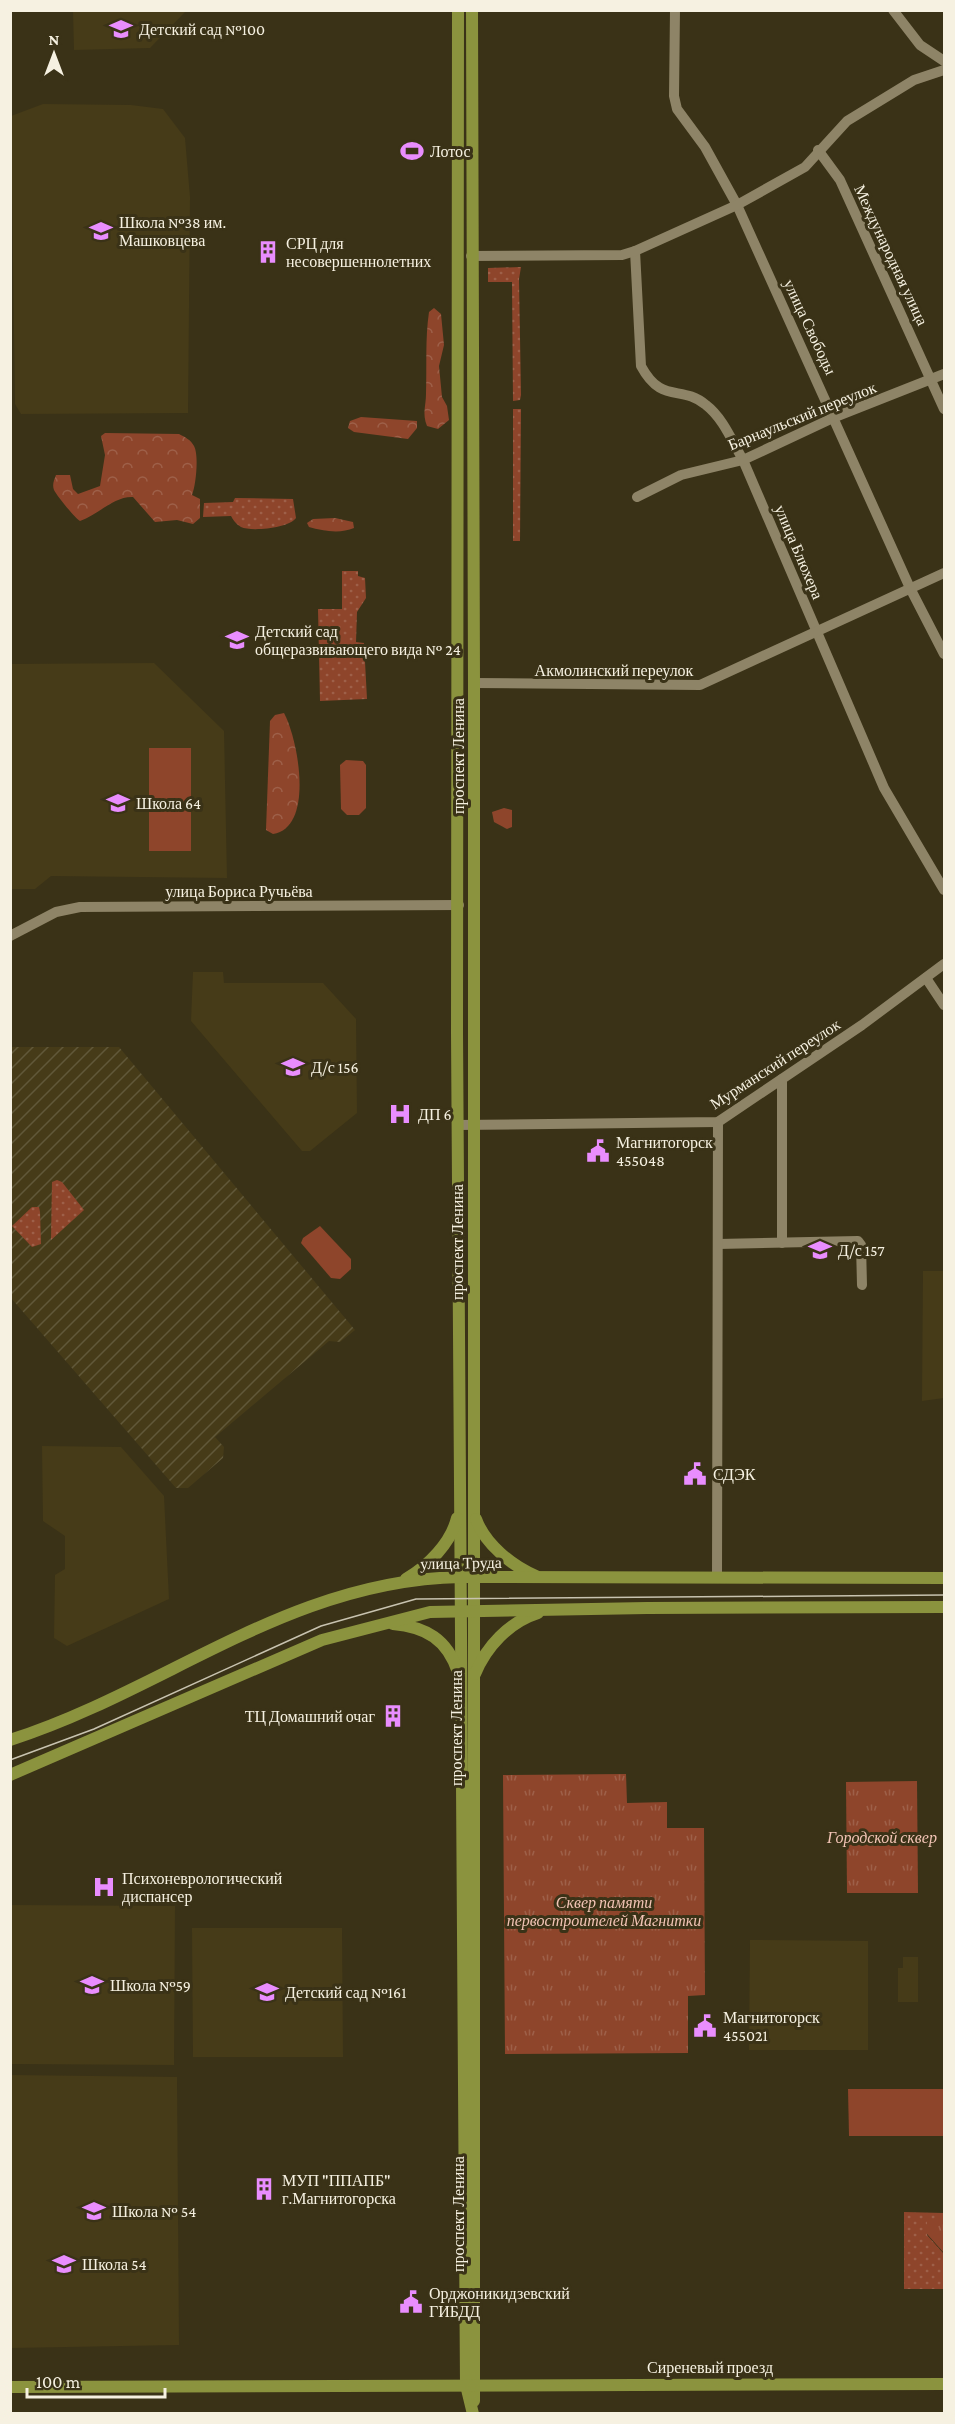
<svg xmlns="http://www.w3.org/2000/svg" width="955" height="2424" viewBox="0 0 955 2424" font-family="'Crimson Pro',serif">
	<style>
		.built { fill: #463b18 }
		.industrial { fill: url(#industrial-furrows) }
		.grass { fill: url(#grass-dots) }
		.forest { fill: url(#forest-crowns) }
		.park { fill: url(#park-tufts) }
		.pitch { fill: #8e452b }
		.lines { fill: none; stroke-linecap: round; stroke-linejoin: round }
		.minor { stroke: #8e8467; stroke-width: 10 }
		.major { stroke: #8b933e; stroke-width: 12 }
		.tram { stroke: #c8c3b0; stroke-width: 1.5 }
		.labels { text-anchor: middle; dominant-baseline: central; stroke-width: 6; stroke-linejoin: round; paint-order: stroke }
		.poi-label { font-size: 16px; fill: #f6f1e1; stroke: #3a3217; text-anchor: start }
		.street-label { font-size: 16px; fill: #f6f1e1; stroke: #3a3217 }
		.park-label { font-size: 16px; font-style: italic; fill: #f2c4b5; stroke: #3a3217 }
	</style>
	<defs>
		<pattern id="industrial-furrows" width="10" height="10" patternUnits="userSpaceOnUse" patternTransform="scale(1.5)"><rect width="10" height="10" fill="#463b18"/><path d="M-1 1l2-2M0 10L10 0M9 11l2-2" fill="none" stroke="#615839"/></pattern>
		<pattern id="grass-dots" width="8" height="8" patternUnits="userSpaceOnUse" patternTransform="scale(1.5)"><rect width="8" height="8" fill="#8e452b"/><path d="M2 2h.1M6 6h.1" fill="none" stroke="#9e6049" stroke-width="1.8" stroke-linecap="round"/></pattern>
		<pattern id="forest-crowns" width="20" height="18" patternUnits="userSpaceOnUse" patternTransform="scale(1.5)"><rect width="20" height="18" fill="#8e452b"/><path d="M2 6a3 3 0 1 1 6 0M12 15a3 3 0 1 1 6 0" fill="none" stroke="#9e6049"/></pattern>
		<pattern id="park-tufts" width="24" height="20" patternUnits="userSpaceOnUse" patternTransform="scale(1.5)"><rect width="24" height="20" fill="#8e452b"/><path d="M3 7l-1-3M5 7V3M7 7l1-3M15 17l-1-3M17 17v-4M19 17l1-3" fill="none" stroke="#9e6049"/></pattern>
	</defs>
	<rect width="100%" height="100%" fill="#3a3217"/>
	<!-- built -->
	<g class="built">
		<polygon points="73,11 73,10 186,11 150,48 74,50"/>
		<polygon points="43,104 131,105 163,109 185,138 190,197 188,413 21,414 15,404 11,116"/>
		<polygon points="154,663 224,731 227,878 51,876 35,889 11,889 10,664"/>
		<polygon points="193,972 223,972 224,983 323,983 356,1019 357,1113 310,1151 302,1151 191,1021"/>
		<polygon points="923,1271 944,1271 944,1398 922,1401"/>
		<polygon points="42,1446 121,1447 164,1496 169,1599 67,1646 54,1638 55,1575 65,1569 65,1536 43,1521"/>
		<polygon points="11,1905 175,1906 174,2065 11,2064"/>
		<polygon points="192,1928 342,1928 343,2057 193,2057"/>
		<polygon points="750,1940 868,1941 868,2050 749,2050"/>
		<polygon points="903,1957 918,1957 918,2002 898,2002 898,1968 903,1968"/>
		<polygon points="11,2075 177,2077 179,2345 11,2348"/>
	</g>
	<!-- industrial -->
	<polygon class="industrial" points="10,1047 119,1047 355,1330 340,1342 329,1341 215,1437 224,1447 223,1458 188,1488 176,1488 11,1298"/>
	<!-- grass -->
	<g class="grass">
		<polygon points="521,267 519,279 521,395 520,400 513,401 512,282 488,282 488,268"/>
		<polygon points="513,409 521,409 520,541 513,541"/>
		<path d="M235,498L293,499L296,518C289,528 251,532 241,527C236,524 234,521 231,516L203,517L204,503L233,502Z"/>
		<polygon points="342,571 358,571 358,576 365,578 366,598 357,612 356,642 364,643 367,699 320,701 318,609 342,609"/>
		<polygon points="57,1180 62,1182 84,1210 51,1240 52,1182"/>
		<polygon points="32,1207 39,1207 40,1212 41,1244 32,1247 12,1226"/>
		<polygon points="904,2212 944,2213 944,2221 927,2221 927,2235 944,2254 944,2289 904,2289"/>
	</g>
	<!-- forest -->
	<g class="forest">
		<path d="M434,308L441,314L444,345L439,366L442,397L447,406L449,420L438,429L427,426C422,413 426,406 426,394C427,366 425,339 429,312Z"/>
		<polygon points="361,417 417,421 417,428 408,439 354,432 348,428 350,421"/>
		<path d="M105,433L179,434C185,437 191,440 194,446C199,455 196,485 192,495L200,499V518L193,524L177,520L155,522L133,497C114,496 98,515 80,521C75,518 57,496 54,490C52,485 54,480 56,475H70L73,489L78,494L100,486L105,455L101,436Z"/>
		<path d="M335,518L353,522L354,528C340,534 323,531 309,527L307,523L313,519Z"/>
		<path d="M284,713C298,739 315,827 273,834L266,830L270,721L275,715Z"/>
		<polygon points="504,808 512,810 512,827 507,829 494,822 492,812"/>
	</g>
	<!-- park -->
	<g class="park">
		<polygon points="626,1774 627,1803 667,1802 667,1828 704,1828 705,1995 688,1996 688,2053 505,2054 503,1775"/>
		<polygon points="917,1781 918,1893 847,1893 846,1782"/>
		<polygon points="927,2221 944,2221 944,2253 927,2234"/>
	</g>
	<!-- pitch -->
	<g class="pitch">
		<rect x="149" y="748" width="42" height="103"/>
		<polygon points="346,760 363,761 366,765 366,808 359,815 347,815 341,809 340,765"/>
		<polygon points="320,1226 351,1259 351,1269 340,1279 331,1278 301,1243 303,1238"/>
		<polygon points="848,2089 944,2089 944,2136 849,2136"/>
	</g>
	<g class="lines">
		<!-- minor -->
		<g class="minor">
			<polyline points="675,10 674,96 677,109 705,147 737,205 910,588 944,654"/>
			<polyline points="893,10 920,45 944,61"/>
			<polyline points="818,150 840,180 944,409"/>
			<path d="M635,251L641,366C662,405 681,384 706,405C723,418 732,441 743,460L884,788L944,890"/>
			<polyline points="471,256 622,255 635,251 737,205 805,167 847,121 914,80 944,70"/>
			<polyline points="637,497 681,475 743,460 835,417 944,374"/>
			<polyline points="474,683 700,685 944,573"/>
			<polyline points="10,936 56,912 80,907 459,905"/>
			<polyline points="926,978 944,1005"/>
			<polyline points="782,1079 782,1243"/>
			<polyline points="457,1125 718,1122 862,1025 944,964"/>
			<polyline points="718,1244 858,1241 861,1245 862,1285"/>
			<polyline points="717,1578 718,1122"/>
		</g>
		<!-- major -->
		<g class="major">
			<polyline points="458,10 457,1033 466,2385 473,2414"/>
			<polyline points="472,10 474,683 474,2401"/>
			<path d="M476,1519C485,1544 512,1566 536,1576"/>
			<path d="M406,1579C428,1566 451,1543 457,1518"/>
			<path d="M393,1624C426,1627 447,1639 458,1672"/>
			<path d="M475,1674C486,1647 509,1622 538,1613"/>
			<path d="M10,1740C166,1690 289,1580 461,1577L944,1578"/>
			<polyline points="10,1775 322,1640 430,1612 647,1608 944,1607"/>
			<polyline points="10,2387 944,2384"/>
		</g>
		<!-- tram -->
		<polyline class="tram" points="10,1760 94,1729 321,1626 416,1599 944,1595"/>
	</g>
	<!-- icons -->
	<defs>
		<g id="school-bare" transform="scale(1.8)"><path d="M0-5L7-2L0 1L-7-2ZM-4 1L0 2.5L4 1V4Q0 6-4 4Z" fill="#e98dfe" stroke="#3a3217" stroke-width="2.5" paint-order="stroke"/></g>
		<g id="stadium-bare" transform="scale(1.8)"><path d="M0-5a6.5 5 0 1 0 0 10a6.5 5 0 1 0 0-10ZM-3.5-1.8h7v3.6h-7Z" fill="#e98dfe" stroke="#3a3217" stroke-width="2.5" paint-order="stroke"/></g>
		<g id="building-bare" transform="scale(1.8)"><path d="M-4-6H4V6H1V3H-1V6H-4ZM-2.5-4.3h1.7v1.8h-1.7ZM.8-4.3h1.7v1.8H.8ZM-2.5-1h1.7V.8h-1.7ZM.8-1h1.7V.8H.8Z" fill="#e98dfe" stroke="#3a3217" stroke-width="2.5" paint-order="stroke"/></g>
		<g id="hospital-bare" transform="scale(1.8)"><path d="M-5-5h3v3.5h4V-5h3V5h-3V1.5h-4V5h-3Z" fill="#e98dfe" stroke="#3a3217" stroke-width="2.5" paint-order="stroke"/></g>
		<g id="civic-bare" transform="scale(1.8)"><path d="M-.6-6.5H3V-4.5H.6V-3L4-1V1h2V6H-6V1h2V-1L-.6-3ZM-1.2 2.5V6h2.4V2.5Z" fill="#e98dfe" stroke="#3a3217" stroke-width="2.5" paint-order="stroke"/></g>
	</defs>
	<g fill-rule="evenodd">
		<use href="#school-bare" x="121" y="29"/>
		<use href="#stadium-bare" x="412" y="151"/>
		<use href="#school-bare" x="101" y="231"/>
		<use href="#building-bare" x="268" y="252"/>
		<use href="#school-bare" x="237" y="640"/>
		<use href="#school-bare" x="118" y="803"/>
		<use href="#school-bare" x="293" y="1067"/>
		<use href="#hospital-bare" x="400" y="1114"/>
		<use href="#civic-bare" x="598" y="1151"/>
		<use href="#school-bare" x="820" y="1250"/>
		<use href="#civic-bare" x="695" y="1474"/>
		<use href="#building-bare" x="393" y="1716"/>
		<use href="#hospital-bare" x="104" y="1887"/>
		<use href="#school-bare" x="92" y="1985"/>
		<use href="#school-bare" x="267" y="1992"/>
		<use href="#civic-bare" x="705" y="2026"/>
		<use href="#building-bare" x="264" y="2189"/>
		<use href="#school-bare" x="94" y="2211"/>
		<use href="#school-bare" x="64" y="2264"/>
		<use href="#civic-bare" x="411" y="2302"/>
	</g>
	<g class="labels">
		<!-- poi labels -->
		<g class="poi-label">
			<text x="139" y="29">Детский сад №100</text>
			<text x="430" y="151">Лотос</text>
			<text x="119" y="222">Школа №38 им.<tspan x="119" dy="18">Машковцева</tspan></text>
			<text x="286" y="243">СРЦ для<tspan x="286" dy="18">несовершеннолетних</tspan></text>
			<text x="255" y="631">Детский сад<tspan x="255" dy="18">общеразвивающего вида № 24</tspan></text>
			<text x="136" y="803">Школа 64</text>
			<text x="311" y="1067">Д/с 156</text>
			<text x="418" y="1114">ДП 6</text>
			<text x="616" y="1142">Магнитогорск<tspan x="616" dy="18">455048</tspan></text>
			<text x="838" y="1250">Д/с 157</text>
			<text x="713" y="1474">СДЭК</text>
			<text x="375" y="1716" text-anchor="end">ТЦ Домашний очаг</text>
			<text x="122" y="1878">Психоневрологический<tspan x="122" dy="18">диспансер</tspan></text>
			<text x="110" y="1985">Школа №59</text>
			<text x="285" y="1992">Детский сад №161</text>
			<text x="723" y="2017">Магнитогорск<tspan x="723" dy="18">455021</tspan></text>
			<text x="282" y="2180">МУП "ППАПБ"<tspan x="282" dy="18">г.Магнитогорска</tspan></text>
			<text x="112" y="2211">Школа № 54</text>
			<text x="82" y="2264">Школа 54</text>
			<text x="429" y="2293">Орджоникидзевский<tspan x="429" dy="18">ГИБДД</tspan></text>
		</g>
		<!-- street labels -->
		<g class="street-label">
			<text transform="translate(891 255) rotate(65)">Международная улица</text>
			<text transform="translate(810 327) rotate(65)">улица Свободы</text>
			<text transform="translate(802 416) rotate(-22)">Барнаульский переулок</text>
			<text transform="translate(799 552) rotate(67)">улица Блюхера</text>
			<text x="614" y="670">Акмолинский переулок</text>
			<text transform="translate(458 756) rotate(-90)">проспект Ленина</text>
			<text x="239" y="891">улица Бориса Ручьёва</text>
			<text transform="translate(775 1064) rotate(-33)">Мурманский переулок</text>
			<text transform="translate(457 1242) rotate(-90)">проспект Ленина</text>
			<text transform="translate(461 1563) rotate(-1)">улица Труда</text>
			<text transform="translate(456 1728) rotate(-90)">проспект Ленина</text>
			<text transform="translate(458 2214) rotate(-90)">проспект Ленина</text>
			<text x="710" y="2367">Сиреневый проезд</text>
		</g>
		<!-- park labels -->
		<g class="park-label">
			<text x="882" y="1837">Городской сквер</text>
			<text x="604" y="1902">Сквер памяти<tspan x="604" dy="18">первостроителей Магнитки</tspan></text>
		</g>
	</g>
	<!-- border -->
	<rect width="955" height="2424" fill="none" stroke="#f6f1e1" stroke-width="24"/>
	<!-- north arrow -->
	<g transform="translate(54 54)" stroke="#3a3217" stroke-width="4.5" paint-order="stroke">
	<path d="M0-4.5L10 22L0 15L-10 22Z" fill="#f6f1e1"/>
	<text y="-9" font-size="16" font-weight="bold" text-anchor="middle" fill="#f6f1e1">N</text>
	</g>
	<!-- scale -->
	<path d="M27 2388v9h138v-9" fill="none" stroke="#f6f1e1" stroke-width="3"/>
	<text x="36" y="2388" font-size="18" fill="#f6f1e1" stroke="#3a3217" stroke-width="4.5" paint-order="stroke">100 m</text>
</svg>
